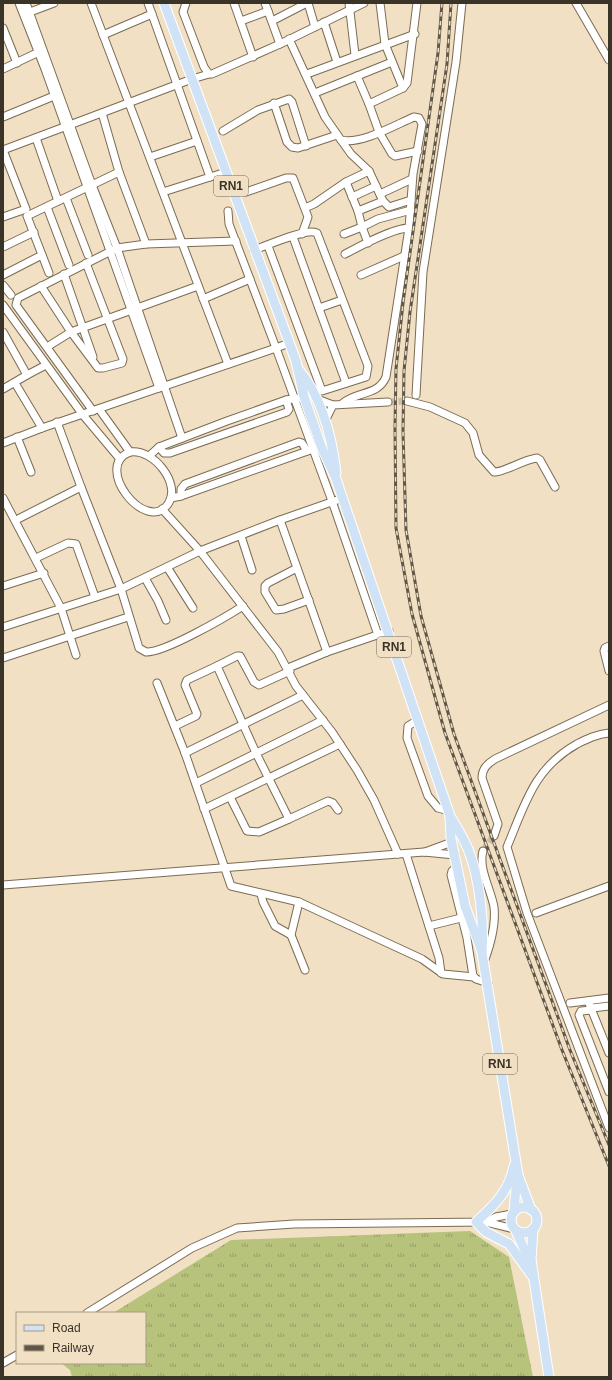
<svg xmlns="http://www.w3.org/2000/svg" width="612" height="1380" viewBox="0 0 612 1380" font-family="Helvetica,sans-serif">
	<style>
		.grass { fill: url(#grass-tufts) }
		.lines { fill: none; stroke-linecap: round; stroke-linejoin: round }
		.minor-tunnel { stroke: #ccbda5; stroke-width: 7; stroke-dasharray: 7 3.5; stroke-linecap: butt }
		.minor-casing { stroke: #7b6b53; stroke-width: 9 }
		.major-casing { stroke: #fff; stroke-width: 11 }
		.minor { stroke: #fff; stroke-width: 7 }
		.major { stroke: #d0e3f6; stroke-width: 9 }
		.rail-casing { stroke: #605748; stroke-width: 3 }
		.rail { stroke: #f1e0c4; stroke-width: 1.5; stroke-dasharray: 4.5; stroke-linecap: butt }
		.labels { text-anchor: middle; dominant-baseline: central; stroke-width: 3; stroke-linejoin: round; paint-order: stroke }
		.shield { fill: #f1e0c4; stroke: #716757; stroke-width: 1 }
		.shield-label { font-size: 12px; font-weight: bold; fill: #3a3328 }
	</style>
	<defs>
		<pattern id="grass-tufts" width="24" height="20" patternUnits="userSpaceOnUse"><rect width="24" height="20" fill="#b7c27b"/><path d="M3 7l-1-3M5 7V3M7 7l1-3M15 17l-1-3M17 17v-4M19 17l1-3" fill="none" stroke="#969e65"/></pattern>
	</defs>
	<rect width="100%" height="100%" fill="#f1e0c4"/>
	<!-- grass -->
	<polygon class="grass" points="470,1231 509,1257 533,1377 72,1377 70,1370 61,1363 145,1363 145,1313 113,1313 231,1240"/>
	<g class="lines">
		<!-- minor-tunnel -->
		<g class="minor-tunnel">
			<polyline points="388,402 407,401"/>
			<polyline points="483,851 494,836"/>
		</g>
		<!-- minor casing -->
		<g class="minor-casing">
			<g id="minor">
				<polyline points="19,3 45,69 159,388"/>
				<polyline points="26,3 92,185 117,248 182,438"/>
				<polyline points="91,3 228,364"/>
				<polyline points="148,3 210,177"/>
				<polyline points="186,3 183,12 204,67 209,74 212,74 280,44 364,3"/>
				<polyline points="234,3 253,57"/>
				<polyline points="265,3 280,44"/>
				<polyline points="308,3 315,27"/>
				<polyline points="349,3 355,55"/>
				<polyline points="380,3 385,44 403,88"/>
				<polyline points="417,3 407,83 403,88 369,104 379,132 392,154 395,156 418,151"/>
				<polyline points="576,3 609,60"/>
				<polyline points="30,12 54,3"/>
				<polyline points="241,21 268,11"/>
				<polyline points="272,21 307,3"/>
				<polyline points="324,22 337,62"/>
				<polyline points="3,28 17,63"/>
				<polyline points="103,35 152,14"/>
				<path d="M289,39L325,117L341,140C361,145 395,125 414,117L419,118L422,124L413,174L409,228L386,377C378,396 357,391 343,403"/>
				<polyline points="3,69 41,51"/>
				<polyline points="307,74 415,34"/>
				<polyline points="357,76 369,104"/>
				<polyline points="315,93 392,62"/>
				<polyline points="274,103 287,142 292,147 298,148 337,135"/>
				<polyline points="102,113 119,172"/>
				<polyline points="3,117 54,96"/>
				<polyline points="223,131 258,110 289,99 292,102 306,146"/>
				<polyline points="36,138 58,201"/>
				<polyline points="341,140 351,154 369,171 383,201 389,207 411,200"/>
				<polyline points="3,150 192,79 209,74"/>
				<polyline points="3,150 26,209 3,217"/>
				<polyline points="150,157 197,141"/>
				<polyline points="346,182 358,211"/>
				<polyline points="163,192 226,172"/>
				<polyline points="246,192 286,178 293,178 308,217 302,234"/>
				<polyline points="380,194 412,179"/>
				<polyline points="352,197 376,186"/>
				<polyline points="66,198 88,255"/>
				<polyline points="47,207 69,265"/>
				<polyline points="305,208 314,204 346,182 369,171"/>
				<polyline points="228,211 229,224 276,348 289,343"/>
				<polyline points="344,234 362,227 358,211 383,201"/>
				<polyline points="293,237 346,383"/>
				<polyline points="368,243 362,227 378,219 411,210"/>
				<polyline points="3,247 34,232"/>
				<path d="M254,250C266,246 308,227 317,233L368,366L366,377L322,391L268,246"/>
				<path d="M345,254C360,246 393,228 409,228"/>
				<polyline points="49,273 27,216 119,172 146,244"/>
				<polyline points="64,274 93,357"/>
				<polyline points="3,275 42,255"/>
				<polyline points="361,275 404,256"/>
				<polyline points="3,285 11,295"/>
				<polyline points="41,286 71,332 98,368 103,368 122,363 123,359 86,263"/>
				<polyline points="203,299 250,279"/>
				<polyline points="3,305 83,415 120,459"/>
				<polyline points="319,308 342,300"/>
				<polyline points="3,332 27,375 3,389"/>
				<polyline points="47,347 71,332 198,286"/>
				<polyline points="27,375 46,365"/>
				<polyline points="15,383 42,428"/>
				<polyline points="416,395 423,272 456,62 462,3"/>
				<polyline points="317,399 333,405"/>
				<path d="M407,401L430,407L465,423L473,433L479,455L494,472C503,473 522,460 537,458L540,460L555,487"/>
				<polyline points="99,409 130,452"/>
				<polyline points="93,411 16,305 18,298 117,248 146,244 236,241"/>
				<polyline points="325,421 333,405 388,402"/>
				<polyline points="17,437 31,472"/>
				<polyline points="3,443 42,428 276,348 332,501 378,635"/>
				<polyline points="159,447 164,453 170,453 287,412 289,409 286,400"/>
				<path d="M130,452C153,448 182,484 168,504C146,535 92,466 130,452Z"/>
				<polyline points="149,456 159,447 227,421 286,400 299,398"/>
				<path d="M81,487L121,589L139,648L146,652C164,653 226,617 243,606"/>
				<polyline points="181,496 181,489 185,484 299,442 302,443 307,451"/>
				<polyline points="3,498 61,608 76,655"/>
				<polyline points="171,498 181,496 316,448"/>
				<polyline points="162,509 200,551 278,652 296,686 332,732 357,770 374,800 398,854"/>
				<polyline points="16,520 81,487 57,422"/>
				<polyline points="280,520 327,652"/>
				<polyline points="241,536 252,570"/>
				<polyline points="36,558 68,543 76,544 95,597"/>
				<polyline points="167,567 193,608"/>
				<polyline points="297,568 268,583 265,586 265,592 276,610 284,609 309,600"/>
				<polyline points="145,578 158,601 166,620"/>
				<polyline points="3,586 44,573"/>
				<polyline points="3,627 121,589 200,551 280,520 343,498"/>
				<polyline points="609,646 605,648 604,651 609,671"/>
				<polyline points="3,658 128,617"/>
				<polyline points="288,668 327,652 389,631"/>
				<polyline points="290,671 259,685 254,682 240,656 237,656 217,666 256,753 289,819 328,801 333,803 338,810"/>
				<polyline points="157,683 185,753 231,886 299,902 422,959 443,974 474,977"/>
				<polyline points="418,720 408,726 407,738 428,796 438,808 449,811"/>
				<polyline points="175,726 196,716 197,714 185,685 187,680 217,666"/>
				<path d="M609,733C597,734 587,739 577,744C534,768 525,804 507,847L527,913L609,1128"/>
				<polyline points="185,753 303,695"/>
				<polyline points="196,783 323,720"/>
				<polyline points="230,797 247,831 259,832 289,819"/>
				<polyline points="204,809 340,744"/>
				<path d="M494,836L498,824L482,778C482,769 487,764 495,759L609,705"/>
				<path d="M483,851C478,868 491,890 494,907C496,924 490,946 484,962"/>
				<polyline points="425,852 452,842"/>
				<polyline points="406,854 439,958 441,973"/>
				<polyline points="457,867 452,871 451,875 467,938 473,976 476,979 488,983"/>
				<polyline points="3,885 424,852 455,855"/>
				<polyline points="261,894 263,902 275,926 291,935"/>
				<polyline points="299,902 291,935 305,970"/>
				<polyline points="536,913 609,886"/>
				<polyline points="429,926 461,918"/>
				<polyline points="588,1001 609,1053"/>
				<polyline points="570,1003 609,998"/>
				<polyline points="592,1008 609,1006"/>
				<polyline points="592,1010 581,1011 579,1015 609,1092"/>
				<polyline points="486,1222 514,1229"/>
				<polyline points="87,1313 192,1248 237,1228 294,1224 486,1222 496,1217 512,1214"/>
				<polyline points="3,1363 17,1355"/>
			</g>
		</g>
		<!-- major casing -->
		<g class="major-casing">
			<g id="major">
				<path d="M164,3L296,361L304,397L321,446L336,479L450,816C456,826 463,837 468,849C480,878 484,922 482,953L518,1175L531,1210"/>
				<path d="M299,370C322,398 332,437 336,473"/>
				<polyline points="450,817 451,839 465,906 482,952"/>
				<path d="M514,1166C509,1191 495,1205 476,1222L486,1232L509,1244L533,1277"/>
				<circle cx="524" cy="1220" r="13"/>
				<polyline points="514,1212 517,1175"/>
				<polyline points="533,1229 531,1260 549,1377"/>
				<polyline points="516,1231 525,1251 531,1260"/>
			</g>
		</g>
		<!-- minor -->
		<use href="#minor" class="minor"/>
		<!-- major -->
		<use href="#major" class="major"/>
		<!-- rail casing -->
		<g class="rail-casing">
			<g id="rail">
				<polyline points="442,3 438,53 403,303 396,369 395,427 396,528 412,614 445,733 562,1050 609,1166"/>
				<polyline points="451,3 447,64 410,312 404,371 403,432 406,530 421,616 454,734 570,1050 609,1145"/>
			</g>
		</g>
		<!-- rail -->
		<use href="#rail" class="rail"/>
	</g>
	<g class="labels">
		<!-- shield labels -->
		<g class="shield">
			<rect x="214" y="176" width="34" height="20" rx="3"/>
			<rect x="377" y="637" width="34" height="20" rx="3"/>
			<rect x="483" y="1054" width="34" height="20" rx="3"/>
		</g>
		<g class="shield-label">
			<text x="231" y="186">RN1</text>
			<text x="394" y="647">RN1</text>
			<text x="500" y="1064">RN1</text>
		</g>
	</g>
	<!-- border -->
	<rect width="612" height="1380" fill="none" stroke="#3a3328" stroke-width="8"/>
	<!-- legend -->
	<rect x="16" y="1312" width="130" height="52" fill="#f1e0c4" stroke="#a89b86"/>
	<rect x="24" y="1325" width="20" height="6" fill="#d0e3f6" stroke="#a89b86"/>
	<text x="52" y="1332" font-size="12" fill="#3a3328">Road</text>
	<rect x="24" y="1345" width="20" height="6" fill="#605748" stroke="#a89b86"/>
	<text x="52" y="1352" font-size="12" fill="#3a3328">Railway</text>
</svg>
